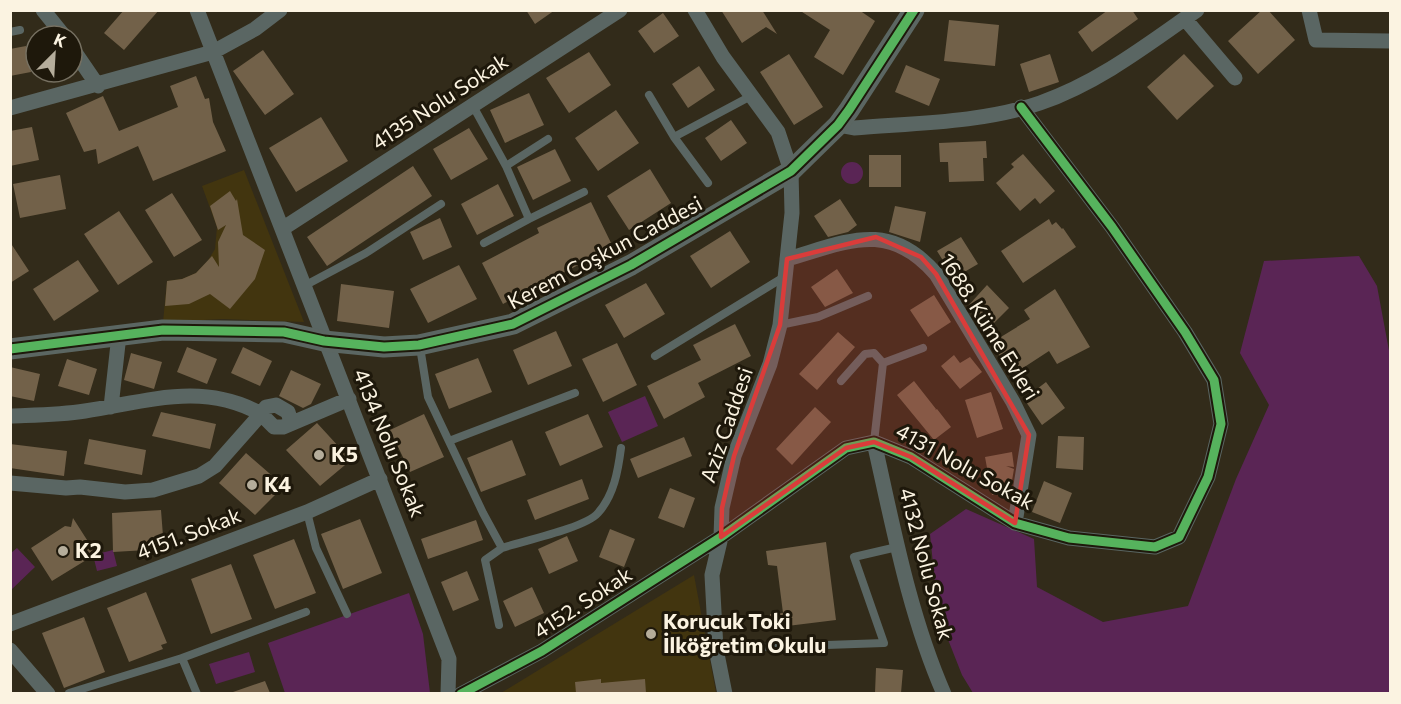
<svg xmlns="http://www.w3.org/2000/svg" width="1401" height="704" viewBox="0 0 1401 704" font-family="Commissioner,sans-serif">
<style>
.built{fill:#42350f}
.green{fill:#5a2555}
.building{fill:#726149}
.lines{fill:none;stroke-linecap:round;stroke-linejoin:round}
.lane{stroke:#5a6663;stroke-width:8}
.street{stroke:#5a6663;stroke-width:15}
.secondary{stroke:#5b6662;stroke-width:21}
.cycleway-casing{stroke:#1e180b;stroke-width:13}
.cycleway{stroke:#56b35d;stroke-width:9}
.marked{fill:#da3c3a;fill-opacity:0.2;stroke:#da3c3a;stroke-width:4.5;stroke-linejoin:round}
.poi-dot{fill:#b5ad9b;stroke:#1e180b;stroke-width:2}
.labels{text-anchor:middle;stroke-width:6;stroke-linejoin:round;paint-order:stroke}
.street-label{font-size:21px;fill:#fbf3e1;stroke:#1e180b}
.poi-label{font-size:21px;font-weight:bold;fill:#fbf3e1;stroke:#1e180b;text-anchor:start}
</style>
<rect width="100%" height="100%" fill="#322b1a"/>
<path class="built" d="M244,170L304,322L223,319L163,322L167,281L182,279L196,273L207,262L215,249L217,227L202,186Z
M694,575L716,693H501Z"/>
<path class="green" d="M841 173a11 11 0 1 1 22 0a11 11 0 1 1-22 0Z
M1359,256L1377,286L1390,356V693H973L962,675L938,614L930,534L966,509L1034,539L1037,587L1103,622L1188,606L1236,479L1269,405L1240,353L1264,261Z
M645,396L658,426L622,442L608,412Z
M17,548L35,567L11,590V553Z
M113,550L117,566L97,571L93,555Z
M409,593L423,634L430,693H285L268,643Z
M249,652L255,672L216,684L209,664Z"/>
<path class="building" d="M124,10H159L124,50L104,33Z
M526,10H555L535,24Z
M721,10H762L777,34L766,27L742,43Z
M799,10H859L875,21L843,75L814,57L830,30Z
M1108,10H1132L1138,19L1092,52L1078,32Z
M1262,10H1268L1295,40L1258,74L1228,41Z
M663,13L679,36L654,53L638,31Z
M949,20L999,25L995,66L944,61Z
M26,46L31,72L10,76V49Z
M263,50L294,94L265,115L233,71Z
M589,52L611,85L569,113L546,78Z
M789,54L823,107L794,125L760,72Z
M1050,54L1059,82L1029,92L1020,64Z
M1184,54L1214,86L1177,120L1147,87Z
M906,65L940,79L929,106L895,92Z
M699,66L715,90L688,108L672,84Z
M196,76L205,99L209,98L213,122L226,151L153,181L138,146L98,164L96,149L84,152L66,113L103,96L119,131L178,107L170,86Z
M529,93L544,125L505,143L490,110Z
M616,110L639,143L598,171L575,138Z
M321,117L348,161L296,192L269,148Z
M731,120L747,143L721,161L705,138Z
M32,127L39,160L10,166V131Z
M469,128L488,159L451,180L433,149Z
M986,141L987,158H983L984,181L949,182L948,162H940L939,143Z
M555,149L571,181L533,200L517,167Z
M1023,154L1055,191L1040,204L1035,198L1020,211L996,183L1014,167L1011,164Z
M869,155H901V187H869Z
M413,166L432,196L327,266L307,237Z
M650,169L671,203L629,230L607,196Z
M60,175L66,209L20,218L13,184Z
M498,184L514,216L477,235L461,204Z
M230,191L236,201L237,199L243,235L265,250L255,279L230,309L210,294L189,304L165,306L167,281L182,279L196,273L212,256L219,267L218,242L226,225L218,230L210,206Z
M172,193L202,240L174,257L145,210Z
M840,199L857,225L848,232L828,237L814,216Z
M591,202L613,247L503,304L482,263L539,233L537,228Z
M895,206L926,212L920,242L889,232Z
M119,211L153,262L118,285L84,234Z
M440,218L452,247L423,260L410,232Z
M1049,219L1052,225L1056,222L1062,229L1063,228L1076,247L1023,283L1001,251Z
M730,231L750,262L711,288L690,256Z
M961,237L978,264L954,278L937,251Z
M10,242L29,271L10,283Z
M78,260L99,291L54,321L33,289Z
M459,265L477,299L428,323L410,289Z
M837,269L853,293L825,307L811,287Z
M646,283L665,314L624,338L605,305Z
M341,284L394,291L389,328L337,321Z
M987,285L1009,308L990,327L968,306Z
M1055,289L1090,347L1057,364L1049,351L1012,375L991,343L1030,319L1024,310Z
M934,295L951,322L928,337L910,310Z
M735,324L751,356L698,383L705,397L664,419L647,386L701,360L693,345Z
M556,331L572,366L528,385L513,350Z
M838,332L855,347L817,390L799,374Z
M617,343L637,385L603,402L582,359Z
M187,347L217,359L207,384L177,372Z
M243,347L272,361L260,386L231,373Z
M131,353L162,362L154,389L124,380Z
M954,355L960,363L970,357L982,372L960,389L941,366Z
M478,358L492,392L449,409L435,374Z
M67,359L97,369L89,395L58,386Z
M10,367L40,374L34,401L10,396Z
M291,370L321,384L311,404L303,408L279,396Z
M914,381L936,409L935,410L937,409L951,427L934,440L897,395Z
M1046,382L1065,408L1042,425L1024,399Z
M991,392L1003,429L977,438L965,400Z
M815,407L831,422L792,465L776,449Z
M161,412L216,424L210,449L152,436Z
M424,414L444,457L410,472L390,430Z
M588,414L603,447L560,466L545,432Z
M317,423L351,460L320,486L286,450Z
M1058,436L1084,437L1083,470L1056,468Z
M684,437L692,456L638,478L630,459Z
M89,439L146,450L142,475L84,464Z
M512,440L526,475L481,492L467,458Z
M10,444L67,451L64,476L10,468Z
M1012,452L1014,467L1006,466L1014,469L1010,492L992,495L985,457Z
M246,453L284,486L255,515L219,483Z
M582,479L589,499L535,520L527,500Z
M1044,481L1072,493L1060,523L1032,512Z
M670,488L695,498L684,528L658,518Z
M161,510L164,549L113,552L112,513Z
M73,518L96,554L52,581L31,548L65,526L71,527Z
M360,519L382,573L343,589L321,534Z
M476,520L483,540L428,559L421,539Z
M610,529L635,539L624,567L599,557Z
M567,536L578,561L549,574L538,549Z
M294,539L316,593L275,609L253,555Z
M826,542L836,620L771,628L770,614L783,613L777,566L768,565L766,551Z
M231,564L252,619L211,634L191,579Z
M467,571L479,600L453,611L441,582Z
M532,587L544,613L515,627L503,601Z
M146,592L167,643L161,645L163,649L129,662L107,608Z
M84,617L105,672L64,688L42,633Z
M876,668L903,670L901,693H875Z
M601,679V683L645,679L646,693H576L575,682Z
M265,681L270,693H233V692Z"/>
<g class="lines">
<path class="lane" d="M10,32L20,30
M649,95L674,137L708,183
M473,106L506,166L529,219L584,192
M674,137L751,96
M506,166L548,139
M484,243L529,219
M304,286L366,253L441,204
M780,325L818,317L868,296
M420,347L428,397L483,513L502,548L485,560L499,625
M655,356L784,277
M841,381L865,354L874,353L883,363
M449,441L575,393
M874,442L883,363L923,348
M307,512L316,548L347,614
M502,548C523,541 585,528 598,513C614,495 618,471 621,448
M716,649L884,643L854,557L897,547
M182,658L197,694
M69,693L182,658L306,612"/>
<path class="street" d="M43,10L64,36
M197,10L449,659L448,694
M695,10L723,57L778,132L791,171L792,213L780,325L770,364L734,456L722,508L721,537L712,575L716,649L725,694
M1309,10L1316,40L1390,41
M1185,19L1235,78
M72,48L98,86
M10,108L213,52L255,29L280,10
M838,125L854,128C915,123 982,123 1040,103C1098,83 1147,45 1197,10
M282,229L620,10
M787,259C847,242 888,219 936,274L1013,402L1029,435L1015,523
M111,407L119,335
M10,416C35,415 60,415 85,411C146,402 202,381 261,414L215,466L199,476L153,490L125,492L80,487L66,488L10,483
M291,422L288,412L276,405L266,407L261,414L274,427H283L349,399
M874,442C893,526 909,614 944,694
M10,624L307,512L380,479
M10,650L48,694
M461,694L542,651L721,537L846,448L874,442L911,457L1015,523L1069,538L1155,547L1179,537L1208,477L1221,424L1214,380L1185,332L1112,227L1021,107"/>
<path class="secondary" d="M10,349L163,330L284,332L324,341L384,347L419,345L513,324L631,265L791,171L838,125L849,110L914,10"/>
<defs>
<path id="cycleway" d="M10,349L163,330L284,332L324,341L384,347L419,345L513,324L631,265L791,171L838,125L849,110L914,10
M461,694L542,651L721,537L846,448L874,442L911,457L1015,523L1069,538L1155,547L1179,537L1208,477L1221,424L1214,380L1185,332L1112,227L1021,107"/>
</defs>
<use href="#cycleway" class="cycleway-casing"/>
<use href="#cycleway" class="cycleway"/>
</g>
<path class="marked" d="M876,237L921,257L936,274L1029,435L1015,523L911,457L874,442L846,448L721,537L722,508L734,456L780,325L787,259Z"/>
<g class="poi-dot">
<circle cx="319" cy="455" r="6"/>
<circle cx="252" cy="485" r="6"/>
<circle cx="63" cy="551" r="6"/>
<circle cx="651" cy="634" r="6"/>
</g>
<g class="labels">
<g class="street-label">
<text transform="translate(440 102) rotate(-33)" y="7">4135 Nolu Sokak</text>
<text transform="translate(605 253) rotate(-28)" y="7">Kerem Coşkun Caddesi</text>
<text transform="translate(989 327) rotate(58)" y="7">1688. Küme Evleri</text>
<text transform="translate(727 425) rotate(-71)" y="7">Aziz Caddesi</text>
<text transform="translate(389 443) rotate(68)" y="7">4134 Nolu Sokak</text>
<text transform="translate(965 467) rotate(29)" y="7">4131 Nolu Sokak</text>
<text transform="translate(189 534) rotate(-21)" y="7">4151. Sokak</text>
<text transform="translate(926 564) rotate(75)" y="7">4132 Nolu Sokak</text>
<text transform="translate(583 603) rotate(-33)" y="7">4152. Sokak</text>
</g>
<g class="poi-label">
<text x="331" y="462">K5</text>
<text x="264" y="492">K4</text>
<text x="75" y="558">K2</text>
<text x="663" y="629">Korucuk Toki<tspan x="663" dy="24">İlköğretim Okulu</tspan></text>
</g>
</g>
<rect width="1401" height="704" fill="none" stroke="#fbf3e1" stroke-width="24"/>
<g transform="translate(54 54) rotate(24)"><circle r="28" fill="#1e180b" stroke="#767061" stroke-width="1.5"/>
<path d="M0-4.5L10 22L0 15L-10 22Z" fill="#b5ad9b"/>
<text y="-9" font-size="16" font-weight="bold" text-anchor="middle" fill="#fbf3e1">K</text>
</g>
</svg>
